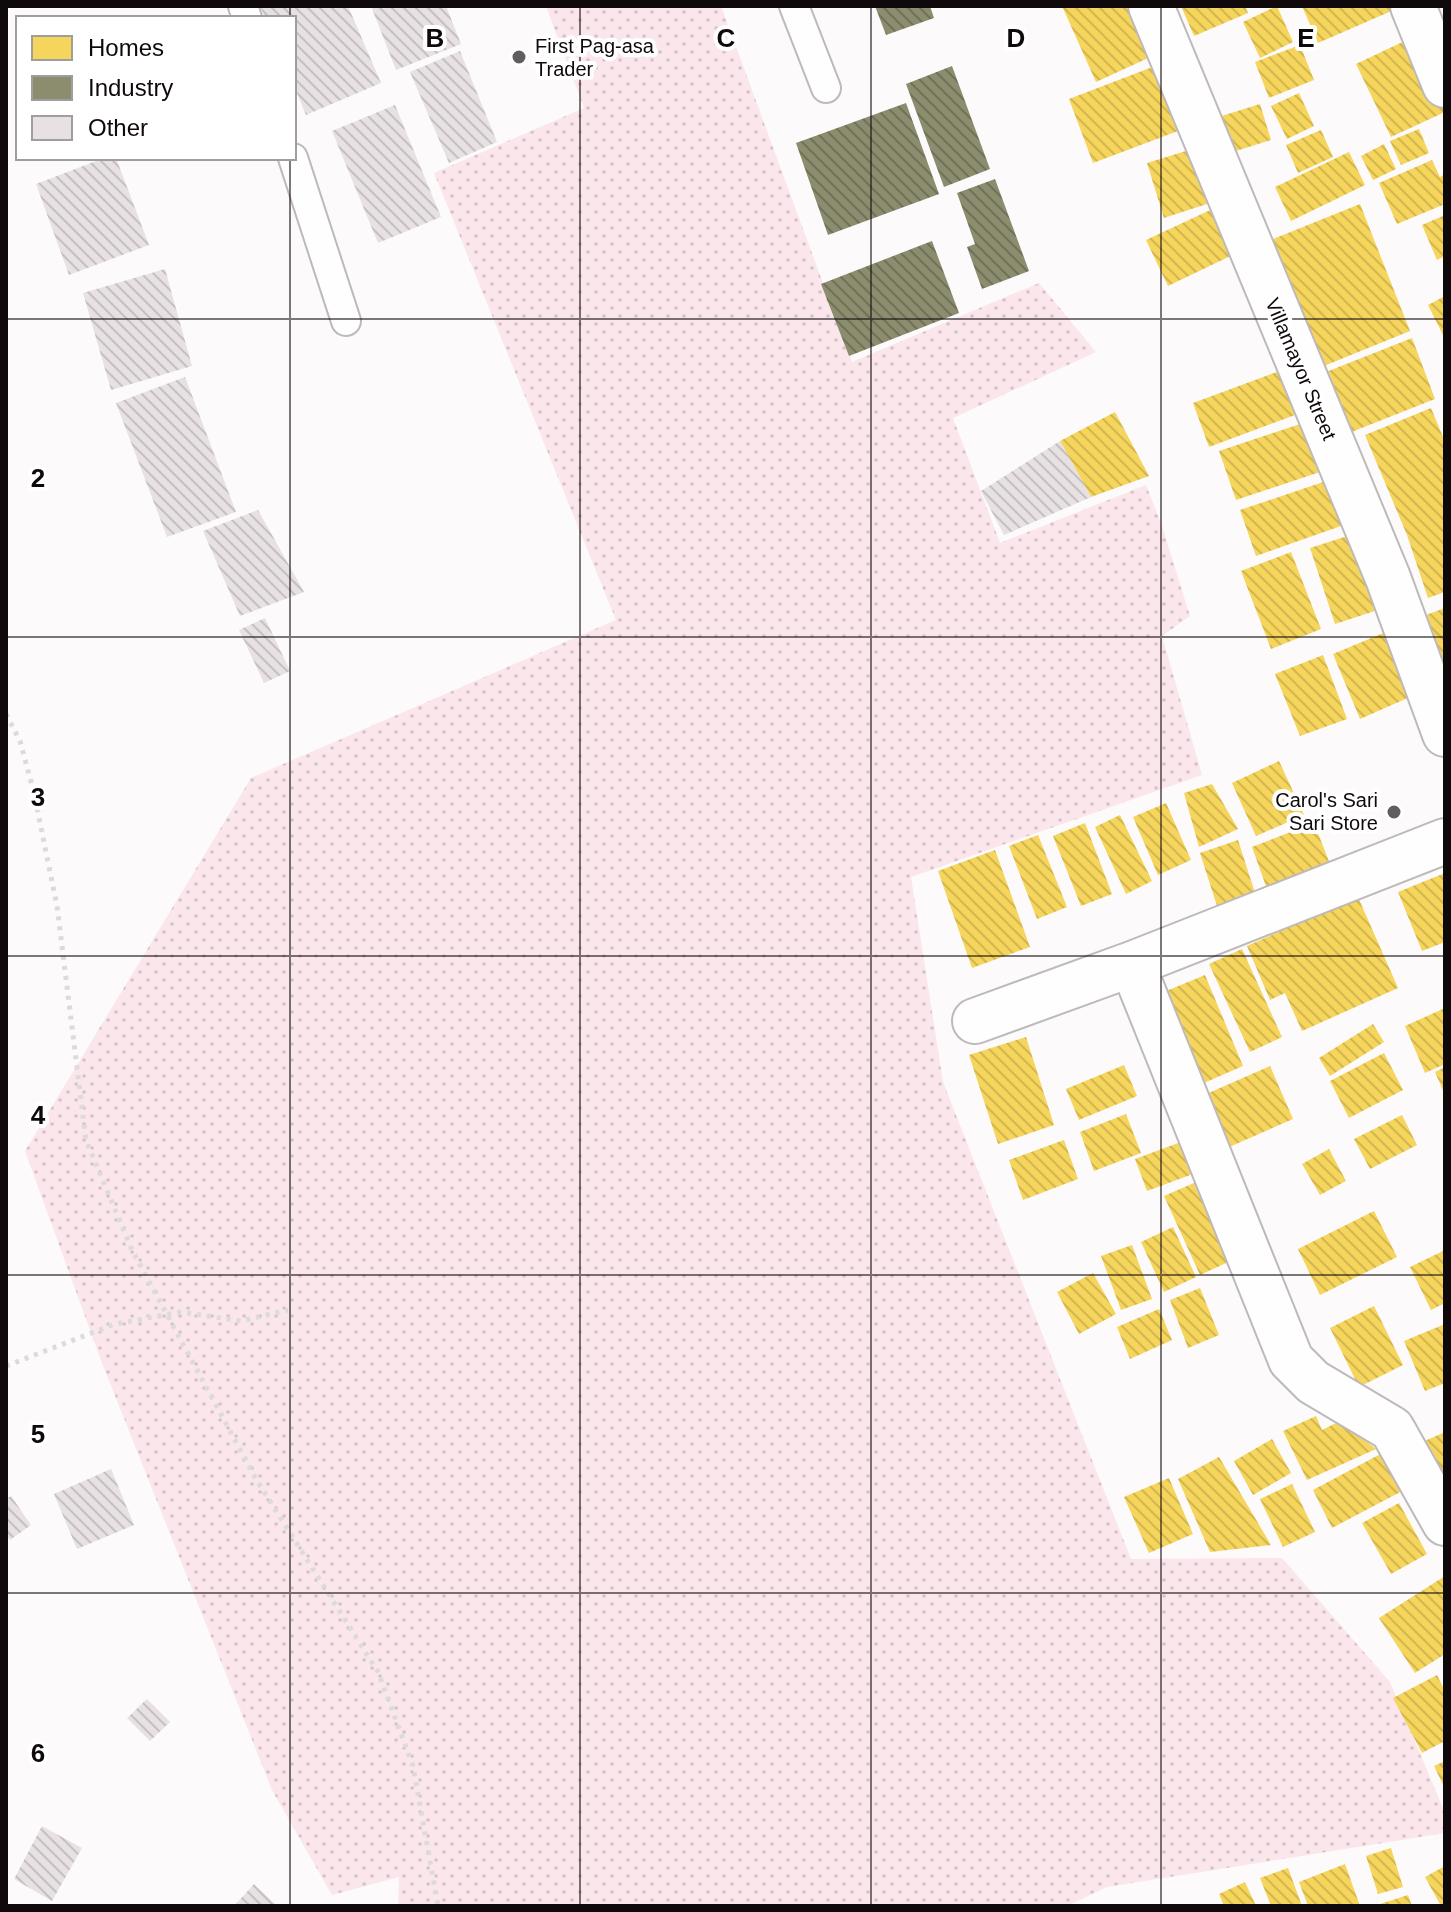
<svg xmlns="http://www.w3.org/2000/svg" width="1451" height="1912" viewBox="0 0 1451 1912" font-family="Arial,sans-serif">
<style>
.grass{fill:url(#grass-dots)}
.homes{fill:url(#homes-back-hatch)}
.industry{fill:url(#industry-back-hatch)}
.building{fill:url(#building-back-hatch)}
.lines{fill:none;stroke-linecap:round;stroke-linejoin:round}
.service-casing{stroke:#beb9bb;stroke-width:32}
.minor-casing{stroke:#beb9bb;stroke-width:48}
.path{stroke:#dcdbdc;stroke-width:5;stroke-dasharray:4 6;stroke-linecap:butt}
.service{stroke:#fffefe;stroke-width:28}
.minor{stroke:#fffefe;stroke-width:44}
.grid{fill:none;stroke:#10090b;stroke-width:2;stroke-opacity:0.55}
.poi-dot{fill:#635d5f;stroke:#fff;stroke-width:3}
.labels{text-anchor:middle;stroke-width:8;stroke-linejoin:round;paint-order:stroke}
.poi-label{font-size:20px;fill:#10090b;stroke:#fff;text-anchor:start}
.street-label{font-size:20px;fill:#10090b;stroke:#fff}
.grid-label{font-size:26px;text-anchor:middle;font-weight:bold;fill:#10090b;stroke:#fff;stroke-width:8;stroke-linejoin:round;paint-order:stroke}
</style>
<defs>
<pattern id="grass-dots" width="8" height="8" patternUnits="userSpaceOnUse" patternTransform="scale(2)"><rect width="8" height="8" fill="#fbe6ec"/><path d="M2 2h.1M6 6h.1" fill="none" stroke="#d6c4c9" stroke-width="1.8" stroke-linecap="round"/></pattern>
<pattern id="homes-back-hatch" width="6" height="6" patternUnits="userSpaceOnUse" patternTransform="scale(2)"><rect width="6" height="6" fill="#f6d55c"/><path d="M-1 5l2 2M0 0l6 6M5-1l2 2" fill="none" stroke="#d2b64f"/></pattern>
<pattern id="industry-back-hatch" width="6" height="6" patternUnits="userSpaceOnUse" patternTransform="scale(2)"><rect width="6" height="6" fill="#8c8c6e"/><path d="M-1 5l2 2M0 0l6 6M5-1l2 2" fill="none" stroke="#717159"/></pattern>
<pattern id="building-back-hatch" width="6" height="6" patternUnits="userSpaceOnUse" patternTransform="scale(2)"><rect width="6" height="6" fill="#e7e1e3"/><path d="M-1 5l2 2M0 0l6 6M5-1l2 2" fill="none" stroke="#c5c0c1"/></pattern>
</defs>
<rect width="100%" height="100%" fill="#fcfafb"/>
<path class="grass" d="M546,6H721L852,362L1039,283L1096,352L953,418L1000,543L1146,485L1161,523L1190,616L1162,636L1202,775L911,877L943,1082L1131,1559L1282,1558L1390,1682L1445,1813V1833L1107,1887L1067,1906H398L399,1877L332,1895L272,1790L102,1363L25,1151L251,778L616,620L434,173L584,108Z"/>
<path class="homes" d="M1062,6H1135L1157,54L1096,82Z
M1181,6H1245L1248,13L1194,36Z
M1277,6L1293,42L1260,58L1243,22Z
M1302,6H1403L1318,43Z
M1413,37L1445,104V112L1391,137L1356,64Z
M1300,45L1314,80L1269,98L1255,62Z
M1155,66L1178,131L1093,163L1069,99Z
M1299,93L1314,126L1287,139L1271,106Z
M1260,104L1271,140L1223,155L1212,119Z
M1419,129L1429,153L1401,165L1390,141Z
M1321,130L1333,157L1298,173L1286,145Z
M1384,144L1396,169L1373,180L1361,156Z
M1202,146L1219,200L1164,218L1147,163Z
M1349,152L1365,185L1291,221L1275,187Z
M1432,160L1440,177L1445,174V204L1397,224L1379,183Z
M1360,204L1410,331L1319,368L1268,241Z
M1221,205L1243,250L1168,286L1146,240Z
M1445,215V256L1437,260L1422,225Z
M1445,296V339L1428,305Z
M1412,338L1435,399L1349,433L1326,372Z
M1290,367L1306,411L1209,447L1193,403Z
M1431,408L1445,442V592L1428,598L1407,535L1365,435Z
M1115,412L1149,476L1091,497L1060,441Z
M1309,421L1326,470L1236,500L1219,451Z
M1326,481L1341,526L1256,556L1240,510Z
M1360,532L1384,608L1335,624L1310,548Z
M1291,552L1321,629L1271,649L1241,571Z
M1445,608V704L1415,619Z
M1393,629L1419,693L1360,719L1333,654Z
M1323,655L1347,719L1300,736L1275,674Z
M1279,761L1304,815L1256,836L1232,783Z
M1212,784L1238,829L1199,847L1184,793Z
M1166,803L1191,860L1158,875L1133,817Z
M1120,815L1152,881L1126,894L1095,827Z
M1085,823L1112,894L1081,906L1053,836Z
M1314,823L1330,864L1267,889L1252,847Z
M1038,835L1067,907L1037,919L1009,846Z
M1238,840L1256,896L1218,909L1200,853Z
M995,850L1030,947L972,968L938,871Z
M1445,873V942L1422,951L1398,892Z
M1358,897L1398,988L1302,1031L1285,993L1270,1000L1247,946Z
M1242,949L1282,1037L1250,1052L1209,964Z
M1205,975L1243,1066L1197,1086L1159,994Z
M1445,1008V1064L1425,1073L1405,1026Z
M1373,1024L1384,1042L1330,1076L1319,1058Z
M1026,1037L1054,1125L998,1144L969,1055Z
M1384,1053L1403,1090L1349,1118L1330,1081Z
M1124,1065L1137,1096L1079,1120L1066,1089Z
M1270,1066L1293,1119L1218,1152L1195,1099Z
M1445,1067V1095L1435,1072Z
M1126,1114L1141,1153L1094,1171L1080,1132Z
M1402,1115L1417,1145L1370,1169L1354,1139Z
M1189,1139L1201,1171L1147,1191L1135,1159Z
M1064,1140L1078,1179L1023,1200L1009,1160Z
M1329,1149L1346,1181L1320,1195L1302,1164Z
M1203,1179L1237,1258L1200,1275L1164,1196Z
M1374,1211L1397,1257L1320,1295L1298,1249Z
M1173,1227L1196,1277L1164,1292L1141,1242Z
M1132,1245L1152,1299L1121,1310L1101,1256Z
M1445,1250V1303L1431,1310L1410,1267Z
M1093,1273L1116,1314L1079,1334L1057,1292Z
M1200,1288L1219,1335L1188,1348L1170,1300Z
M1374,1306L1403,1365L1359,1387L1330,1328Z
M1159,1309L1172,1340L1130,1359L1117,1327Z
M1445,1324V1383L1425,1391L1404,1341Z
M1316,1416L1322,1430L1340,1421L1376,1449L1307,1480L1283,1431Z
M1445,1432V1490L1420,1443Z
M1272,1439L1291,1473L1253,1495L1234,1461Z
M1386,1451L1406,1489L1332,1528L1313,1490Z
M1219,1457L1271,1545L1210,1552L1178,1479Z
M1169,1478L1193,1534L1149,1553L1124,1497Z
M1292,1484L1315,1532L1283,1547L1260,1499Z
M1399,1503L1427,1554L1391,1574L1362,1523Z
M1445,1576V1654L1415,1673L1379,1618Z
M1437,1675L1445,1691V1741L1422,1753L1393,1698Z
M1445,1761V1789L1434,1766Z
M1391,1848L1403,1887L1378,1894L1366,1856Z
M1345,1864L1360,1906H1308L1299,1882Z
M1445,1866V1906H1441L1425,1877Z
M1288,1868L1302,1906H1271L1260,1878Z
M1245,1882L1256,1906H1224L1219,1894Z
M1408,1895L1412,1906H1377V1905Z"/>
<path class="industry" d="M875,6H930L934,18L886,35Z
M952,66L990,169L944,187L906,84Z
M906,103L939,194L828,235L796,143Z
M995,179L1029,271L982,289L967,247L975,244L957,193Z
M932,241L959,313L849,356L821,284Z"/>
<path class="building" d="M260,6H348L381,83L306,115L294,86V18H265Z
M371,6H446L461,44L396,70Z
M460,51L497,142L449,163L410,72Z
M395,105L441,217L378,243L332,131Z
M104,158H116L149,245L69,275L36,184Z
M165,269L192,366L111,390L83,293Z
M185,377L236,512L167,537L116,403Z
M1060,441L1091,497L1004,535L981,491Z
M258,510L304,592L240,616L203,531Z
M265,618L290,671L264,683L239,630Z
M111,1469L134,1525L77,1549L54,1494Z
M11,1496L31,1525L10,1540L6,1534V1499Z
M147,1699L170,1722L150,1741L127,1718Z
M42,1826L82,1848L52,1901L14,1879Z
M254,1884L277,1906H234Z"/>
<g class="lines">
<defs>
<path id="service" d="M243,6L247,18
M794,6L826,88
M293,158L346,321"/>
<path id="minor" d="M1151,6L1388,578L1445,734
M1413,6L1445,85
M1132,964L1291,1360L1313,1382L1392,1429L1445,1523
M975,1021L1132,964L1445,841"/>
</defs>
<use href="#service" class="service-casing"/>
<use href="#minor" class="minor-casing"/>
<path class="path" d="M6,714L20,741L34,793L57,906L86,1140L132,1250L256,1479L378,1672L413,1766L438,1906
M6,1366L115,1324L181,1312L241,1321L288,1310"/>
<use href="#service" class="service"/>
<use href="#minor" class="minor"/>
</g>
<path class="grid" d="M290,6V18M580,6V1906M871,6V1906M1161,6V1906M290,158V1906M6,319H1445M6,637H1445M6,956H1445M6,1275H1445M6,1593H1445"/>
<g class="poi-dot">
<circle cx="519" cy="57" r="8"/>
<circle cx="1394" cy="812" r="8"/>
</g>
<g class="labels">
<g class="poi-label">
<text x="535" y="53">First Pag-asa<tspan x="535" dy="23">Trader</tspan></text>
<text x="1378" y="807" text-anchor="end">Carol's Sari<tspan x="1378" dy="23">Sari Store</tspan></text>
</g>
<g class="street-label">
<text transform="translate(1301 369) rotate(67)" y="7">Villamayor Street</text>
</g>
</g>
<g class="grid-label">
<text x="435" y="47">B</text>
<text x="726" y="47">C</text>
<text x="1016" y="47">D</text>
<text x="1306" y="47">E</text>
<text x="38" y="487">2</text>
<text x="38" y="806">3</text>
<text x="38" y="1124">4</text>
<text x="38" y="1443">5</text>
<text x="38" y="1762">6</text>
</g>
<rect width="1451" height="1912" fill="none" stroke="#10090b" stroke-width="16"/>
<rect x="16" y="16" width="280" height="144" fill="#ffffff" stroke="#9f9d9d" stroke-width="2"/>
<rect x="32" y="36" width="40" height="24" fill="#f6d55c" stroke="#9f9d9d" stroke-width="2"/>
<text x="88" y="56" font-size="24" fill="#10090b">Homes</text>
<rect x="32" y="76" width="40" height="24" fill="#8c8c6e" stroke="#9f9d9d" stroke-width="2"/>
<text x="88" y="96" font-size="24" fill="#10090b">Industry</text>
<rect x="32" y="116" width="40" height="24" fill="#e7e1e3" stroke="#9f9d9d" stroke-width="2"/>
<text x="88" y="136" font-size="24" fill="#10090b">Other</text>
</svg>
